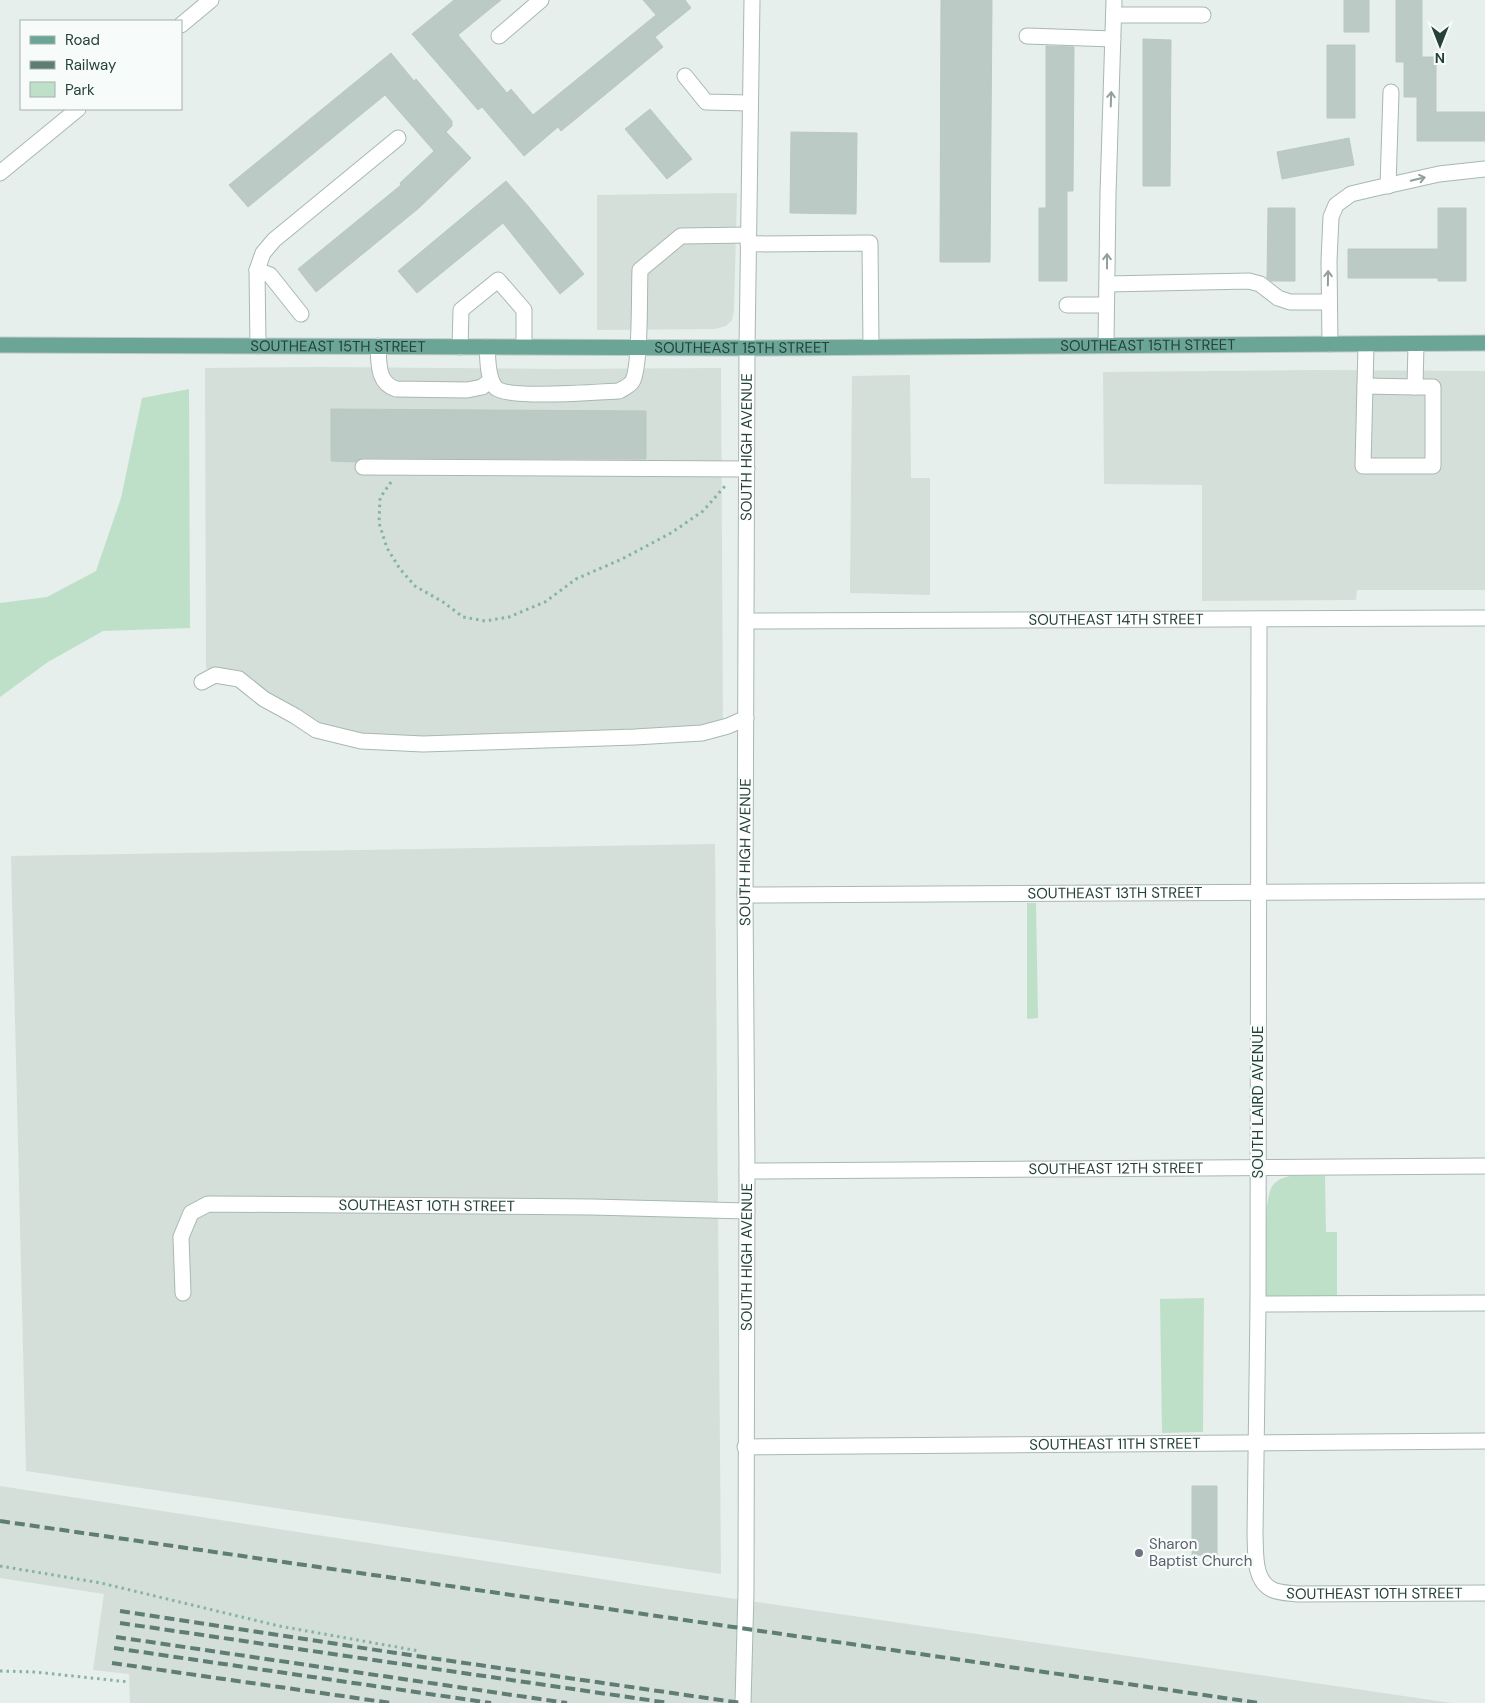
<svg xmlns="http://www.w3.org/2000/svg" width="1485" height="1703" viewBox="0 0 1485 1703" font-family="'DM Sans',sans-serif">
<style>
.built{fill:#d4dfda}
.green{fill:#bfe0c8}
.building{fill:#bbcac4;stroke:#b8c9c2}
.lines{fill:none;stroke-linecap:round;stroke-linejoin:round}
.minor-casing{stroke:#a8b8b2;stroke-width:17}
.major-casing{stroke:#c2cac8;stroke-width:17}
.path{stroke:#86b3a5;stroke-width:3;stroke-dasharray:2.5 4;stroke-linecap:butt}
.minor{stroke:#fff;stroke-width:15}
.major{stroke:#6aa596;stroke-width:15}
.rail{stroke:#5f7d75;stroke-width:4;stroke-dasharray:10 5;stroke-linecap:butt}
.oneway{stroke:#92a09c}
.worship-dot{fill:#6b7280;stroke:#f7fbf9;stroke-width:2}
.labels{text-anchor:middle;stroke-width:4.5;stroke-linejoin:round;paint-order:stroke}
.street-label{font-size:15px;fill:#24423a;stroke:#f7fbf9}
.worship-label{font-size:15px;fill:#5b616d;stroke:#f7fbf9;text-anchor:start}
</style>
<rect width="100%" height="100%" fill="#e6efeb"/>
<path class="built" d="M737,193L734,310L732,320L726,326L715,329L597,330V195Z
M322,367L557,369L721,368L723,730L334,740L206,668L205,368Z
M1316,370L1485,371V590H1357L1356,600L1202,601V485L1104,484L1103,372Z
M910,375L911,478H930V595L850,593L852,376Z
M715,844L721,1574L26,1471L11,856Z
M0,1486L660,1588L1452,1703H130L129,1674L93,1670L104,1594L0,1578Z"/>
<path class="green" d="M189,389L190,628L103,631L48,662L0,697V603L47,597L96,571L121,498L142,398Z
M1027,903H1036L1038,1018L1027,1019Z
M1290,1176H1325L1326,1232H1337V1298L1265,1299C1265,1278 1262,1198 1273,1185C1277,1180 1284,1177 1290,1176Z
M1204,1298L1203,1432L1162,1433L1160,1299Z"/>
<path class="building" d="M454,0H501L458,35L507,93L511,89L533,115L656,15L643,0H685L691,8L655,37L663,47L561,131L558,127L524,156L482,107L478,110L412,34Z
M941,0H992L990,262H940Z
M1344,0H1369V32H1344Z
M1396,0H1422V57H1436V112H1485V141H1417V97H1404V62H1396Z
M1143,39L1171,40L1170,186H1143Z
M1327,45H1355V118H1327Z
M1046,46L1074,47L1073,191H1067V281H1039V208H1046Z
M391,53L414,81L416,79L452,121V126L446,132L471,158L419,208L316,292L298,269L401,185L400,183L434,151L385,95L248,207L229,185Z
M650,109L692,159L667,179L625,129Z
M791,132L857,133L856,214L790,213Z
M1349,138L1354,165L1282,179L1277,152Z
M506,181L528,206L584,274L560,294L503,223L417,293L398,271Z
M1268,208H1295V281H1271L1267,278Z
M1438,208H1466V281H1438V278H1348V249H1438Z
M331,409L646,411V459L363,458L356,462L331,461Z
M1192,1486H1217V1555H1192Z"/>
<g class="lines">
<defs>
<g id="minor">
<path d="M1114,15H1203"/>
<path d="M181,25L211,0"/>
<path d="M499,36L541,0"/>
<path d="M1027,36L1113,39"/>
<path d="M685,76L706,102L750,103"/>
<path d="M0,173L78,109"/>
<path d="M1388,186L1391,92"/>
<path d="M748,244L870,243L871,347"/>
<path d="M257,270L270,275L301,314"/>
<path d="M1107,284L1249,281L1260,284L1278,298L1290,302H1328"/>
<path d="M1067,305H1106"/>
<path d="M1330,344L1329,261L1331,217L1336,205L1351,194L1372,189L1439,174L1485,169"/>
<path d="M1106,345L1108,194L1114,0"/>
<path d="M1366,345L1363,466H1433V387H1415L1416,344"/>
<path d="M258,346L257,270L263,253L274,240L398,138"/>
<path d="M378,346C379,363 377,383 396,389L467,390L482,387L491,380"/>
<path d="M460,347L461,310L498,280L524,310V347"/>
<path d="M487,347C488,358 487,379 496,388C508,399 599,392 619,391C624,388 629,386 632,382C641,369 639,290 640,270L681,236L748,235"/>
<path d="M1365,386L1415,387"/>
<path d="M363,467L747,469"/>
<path id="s1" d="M1259,619L1258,1304L1255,1535C1256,1553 1253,1581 1273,1590C1280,1593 1289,1593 1297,1594L1485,1593"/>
<path id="s2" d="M747,621L1485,618"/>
<path d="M202,682L215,675L239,679L264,699L295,716L316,730L361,741L423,744L635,737L702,733L728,726L746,718"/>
<path id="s3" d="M745,895L1485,891"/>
<path id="s4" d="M747,1171L1485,1166"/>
<path id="s5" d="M183,1293L181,1237L191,1213L208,1204L592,1207L747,1211"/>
<path d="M1258,1304L1485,1303"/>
<path id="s6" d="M745,1447L1485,1441"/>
<path id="s7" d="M743,1703L746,1592L747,1171L745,895L747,348L752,0"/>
</g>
<g id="major">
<path id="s8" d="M0,345L747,348L1485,343"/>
</g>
</defs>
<use href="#minor" class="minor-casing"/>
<use href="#major" class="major-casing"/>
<path class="path" d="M391,482L380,498L379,523L387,548L400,569L415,586L443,602L463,617L485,621L509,617L545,602L576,579L622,559L671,533L703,511L726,485
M0,1566L101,1583L279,1626L419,1651
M0,1671L35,1672L129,1682"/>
<use href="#minor" class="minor"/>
<use href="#major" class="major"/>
<path class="rail" d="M0,1521L1259,1703
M120,1611L396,1653L741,1703
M120,1623L669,1703
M116,1637L567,1703
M114,1648L491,1703
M112,1663L391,1703"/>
</g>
<defs><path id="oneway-shaft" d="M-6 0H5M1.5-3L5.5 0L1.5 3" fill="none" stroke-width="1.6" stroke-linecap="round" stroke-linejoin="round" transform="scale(1.25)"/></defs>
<g class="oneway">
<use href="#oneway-shaft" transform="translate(1111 99) rotate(-88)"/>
<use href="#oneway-shaft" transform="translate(1418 179) rotate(-13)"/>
<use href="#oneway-shaft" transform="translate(1107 261) rotate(-90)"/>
<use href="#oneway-shaft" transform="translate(1328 278) rotate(-89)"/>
</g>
<circle class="worship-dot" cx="1139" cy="1553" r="5"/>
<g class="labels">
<g class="street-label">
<text dy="5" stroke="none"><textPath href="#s8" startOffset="1148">SOUTHEAST 15TH STREET</textPath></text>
<text dy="5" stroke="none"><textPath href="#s8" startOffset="338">SOUTHEAST 15TH STREET</textPath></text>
<text dy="5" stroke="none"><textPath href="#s8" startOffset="742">SOUTHEAST 15TH STREET</textPath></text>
<text dy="5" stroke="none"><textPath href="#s7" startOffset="1256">SOUTH HIGH AVENUE</textPath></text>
<text dy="5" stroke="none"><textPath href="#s2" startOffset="369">SOUTHEAST 14TH STREET</textPath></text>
<text dy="5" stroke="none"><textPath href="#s7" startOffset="851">SOUTH HIGH AVENUE</textPath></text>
<text dy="5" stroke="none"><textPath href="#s3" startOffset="370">SOUTHEAST 13TH STREET</textPath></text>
<text transform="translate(1258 1102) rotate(-90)" y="5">SOUTH LAIRD AVENUE</text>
<text dy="5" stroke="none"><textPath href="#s4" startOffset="369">SOUTHEAST 12TH STREET</textPath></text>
<text dy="5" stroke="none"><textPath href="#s5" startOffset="320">SOUTHEAST 10TH STREET</textPath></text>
<text dy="5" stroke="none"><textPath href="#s7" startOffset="446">SOUTH HIGH AVENUE</textPath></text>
<text dy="5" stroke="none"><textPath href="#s6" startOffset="370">SOUTHEAST 11TH STREET</textPath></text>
<text dy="5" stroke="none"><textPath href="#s1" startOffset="1079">SOUTHEAST 10TH STREET</textPath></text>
</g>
<g class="worship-label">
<text x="1149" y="1549">Sharon<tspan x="1149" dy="17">Baptist Church</tspan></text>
</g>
</g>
<rect x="20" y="20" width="162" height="90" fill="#f7fbf9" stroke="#a3b1ad"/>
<rect x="30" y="36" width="25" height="8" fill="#6aa596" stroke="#a3b1ad"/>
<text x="65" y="45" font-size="15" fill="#24423a">Road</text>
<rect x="30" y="61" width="25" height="8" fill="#5f7d75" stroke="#a3b1ad"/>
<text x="65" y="70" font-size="15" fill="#24423a">Railway</text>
<rect x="30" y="82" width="25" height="15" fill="#bfe0c8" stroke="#a3b1ad"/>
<text x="65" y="95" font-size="15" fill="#24423a">Park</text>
<g transform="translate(1440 45) rotate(180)" stroke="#f7fbf9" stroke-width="4" paint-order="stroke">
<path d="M0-4L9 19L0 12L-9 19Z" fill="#24423a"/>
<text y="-8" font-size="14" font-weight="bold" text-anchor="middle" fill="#24423a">N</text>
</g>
</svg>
